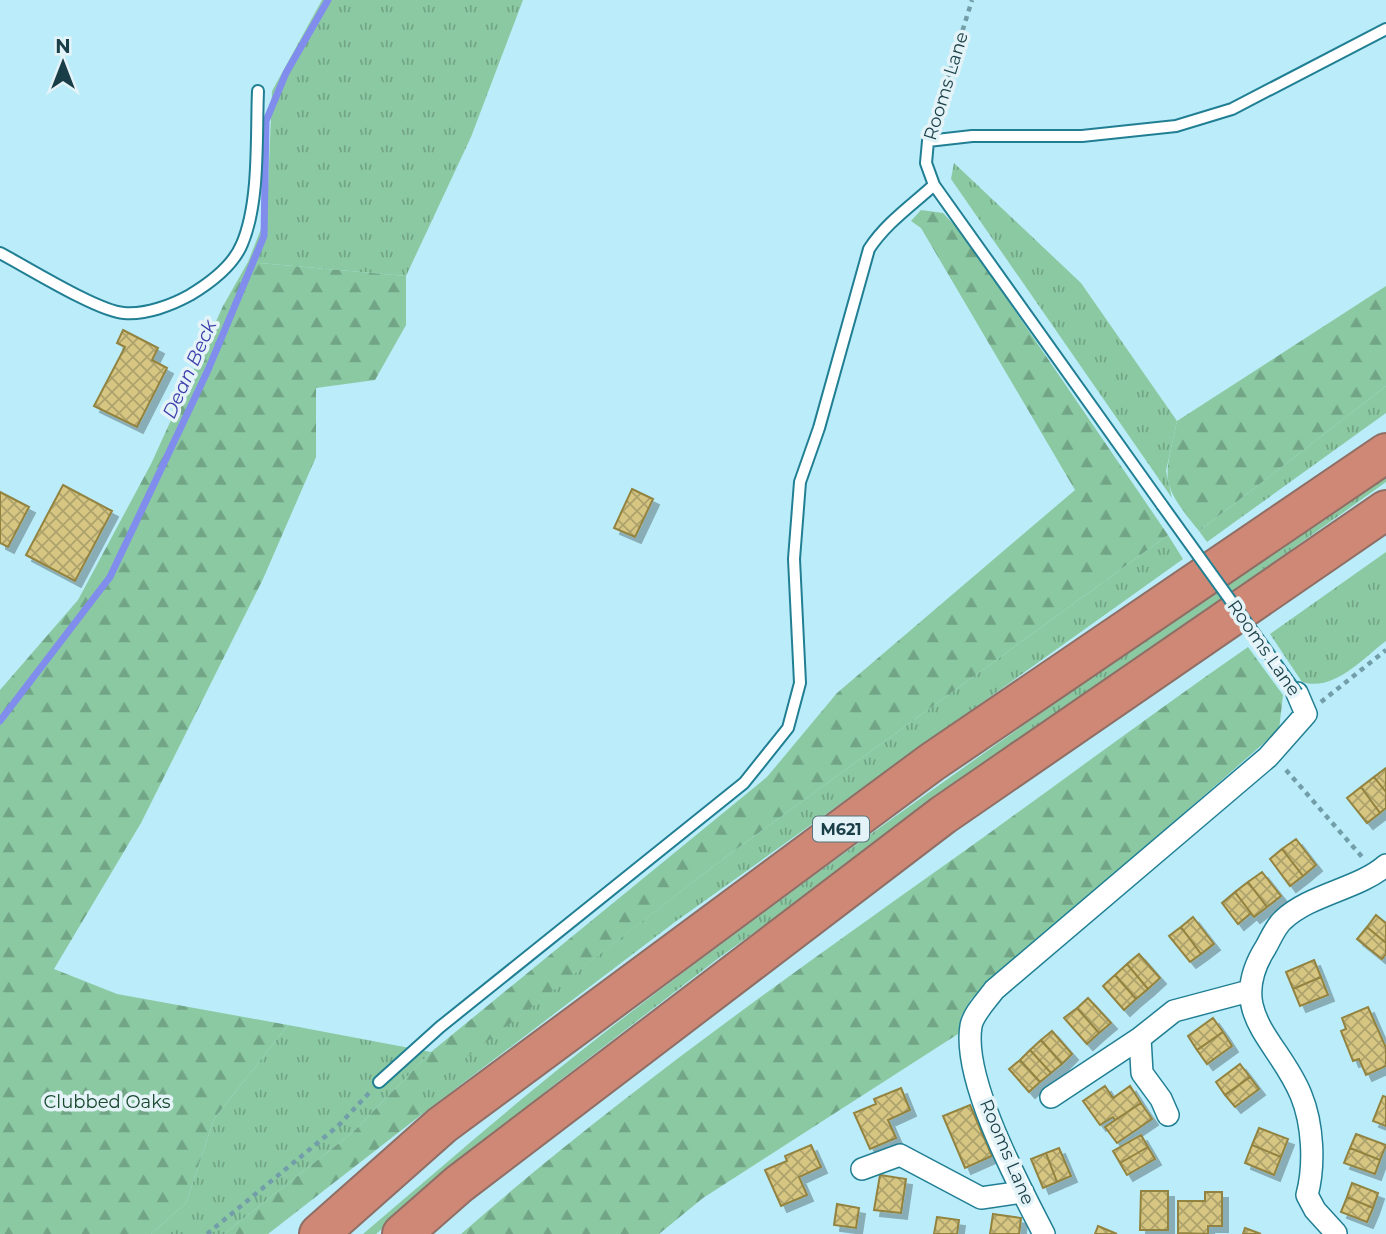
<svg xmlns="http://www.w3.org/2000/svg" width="1386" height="1234" viewBox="0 0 1386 1234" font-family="Montserrat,sans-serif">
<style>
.grass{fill:url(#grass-tufts)}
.forest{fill:url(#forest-firs)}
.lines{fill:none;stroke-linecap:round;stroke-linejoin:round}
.stream{stroke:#808dec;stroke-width:7}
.building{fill:url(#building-cross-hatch);stroke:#938340;stroke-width:2;filter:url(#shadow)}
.service-casing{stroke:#217f94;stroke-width:14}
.minor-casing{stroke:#217f94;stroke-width:24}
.motorway-casing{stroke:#8f6e65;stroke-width:42}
.path{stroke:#729ea9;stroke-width:4.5;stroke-dasharray:5 5;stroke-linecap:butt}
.service{stroke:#fff;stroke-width:10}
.minor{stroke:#fff;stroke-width:21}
.motorway{stroke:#ce8875;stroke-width:38}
.service-bridge-casing{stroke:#217f94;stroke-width:14;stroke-linecap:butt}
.service-bridge{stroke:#fff;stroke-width:10}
.labels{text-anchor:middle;stroke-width:7;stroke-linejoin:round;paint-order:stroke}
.shield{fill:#e3f3f7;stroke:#56747c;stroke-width:2}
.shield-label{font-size:16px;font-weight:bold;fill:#193e47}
.street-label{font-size:18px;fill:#193e47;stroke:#e3f3f7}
.park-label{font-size:18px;fill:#19482e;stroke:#e3f3f7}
.water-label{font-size:19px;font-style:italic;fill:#3d3eac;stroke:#e3f3f7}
</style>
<defs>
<pattern id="grass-tufts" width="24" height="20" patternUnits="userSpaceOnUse" patternTransform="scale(1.75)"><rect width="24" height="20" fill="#8bc9a2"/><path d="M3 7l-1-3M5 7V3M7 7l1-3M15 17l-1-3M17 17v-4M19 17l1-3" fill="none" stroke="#71a586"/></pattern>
<pattern id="forest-firs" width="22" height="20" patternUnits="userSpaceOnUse" patternTransform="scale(1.75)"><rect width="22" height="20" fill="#8bc9a2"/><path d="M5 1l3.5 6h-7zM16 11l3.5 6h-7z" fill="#71a586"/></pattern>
<pattern id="building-cross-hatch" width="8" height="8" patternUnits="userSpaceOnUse" patternTransform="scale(1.75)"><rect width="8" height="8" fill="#d6c682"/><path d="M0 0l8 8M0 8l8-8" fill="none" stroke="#ada26c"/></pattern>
<filter id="shadow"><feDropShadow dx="6" dy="6" stdDeviation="0" flood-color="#0004"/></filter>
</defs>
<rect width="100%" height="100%" fill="#bbecf9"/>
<path class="grass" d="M322,0H523L471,137L406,276L248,262L267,214L272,91Z
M954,163L1081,283L1177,421L1166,471L1172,498L951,179Z
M1386,386V413L1207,542L1199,531Z
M1386,470V482L720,957L550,1088L376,1234H363C444,1165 525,1094 609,1029C862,834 1126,654 1386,470Z
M1168,535L1183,559L675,922L421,1115L416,1096L720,861Z
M1386,552V641C1362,659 1334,692 1302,682L1270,634Z
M288,1025L431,1052L353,1132L224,1234H151L186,1203L214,1119Z"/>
<path class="forest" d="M921,210L943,213L962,233L1168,535L720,861L417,1096L421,1115L268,1234H224L353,1132L431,1052L767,777L837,693L1075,490L921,228L911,221Z
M248,262L406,276V325L375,380L316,388V457L263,579L141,823L54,969L117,994L288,1025L214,1119L186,1203L151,1234H0V690L78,600L151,464L223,306Z
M1386,286V386L1199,531C1159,482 1164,481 1177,421Z
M1248,647L1283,695L1279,730L971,999L961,1017L958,1034L703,1198L659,1234H461C617,1097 787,977 956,857C1054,787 1150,715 1248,647Z"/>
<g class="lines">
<path class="stream" d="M0,721L110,577L208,370L264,236L266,121L286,73L328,0"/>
</g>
<path class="building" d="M123,330L158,348L152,360L167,368L137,427L94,406L125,347L117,343Z
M63,485L112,511L75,581L26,555Z
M632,489L653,499L635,537L614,528Z
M0,492L29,507L8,547L0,543Z
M1386,768V792L1374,777Z
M1374,777L1386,792V808L1380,813L1361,787Z
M1361,787L1380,813L1367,823L1347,798Z
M1296,839L1316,865L1303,876L1282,849Z
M1282,849L1303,876L1290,886L1270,859Z
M1262,872L1281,896L1267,907L1248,882Z
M1248,882L1267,907L1254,917L1235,892Z
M1235,892L1251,913L1238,924L1222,903Z
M1376,915L1386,923V943L1367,927Z
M1193,917L1214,944L1201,954L1181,927Z
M1181,927L1201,954L1190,962L1169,936Z
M1367,927L1386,943V954L1382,959L1357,939Z
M1139,954L1160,978L1148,989L1127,964Z
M1314,960L1321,977L1293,989L1286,972Z
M1127,964L1148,989L1136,999L1115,975Z
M1115,975L1136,999L1124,1010L1103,986Z
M1321,977L1328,995L1300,1006L1293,989Z
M1088,998L1111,1023L1099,1033L1077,1008Z
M1368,1007L1386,1048V1066L1366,1075L1359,1059L1353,1061L1341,1031L1346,1029L1342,1018Z
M1077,1008L1099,1033L1087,1044L1064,1018Z
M1213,1018L1223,1032L1197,1050L1188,1036Z
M1052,1031L1072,1054L1062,1064L1041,1040Z
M1223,1032L1232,1046L1207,1064L1197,1050Z
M1041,1040L1062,1064L1051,1073L1030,1050Z
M1030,1050L1051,1073L1040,1082L1020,1060Z
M1020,1060L1040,1082L1029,1092L1009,1069Z
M1240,1064L1250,1077L1225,1095L1216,1082Z
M1250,1077L1259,1089L1235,1107L1225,1095Z
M1105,1086L1113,1098L1130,1086L1141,1103L1115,1120L1113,1117L1100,1125L1083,1101Z
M901,1088L910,1110L888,1120L896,1138L870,1149L854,1113L876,1104L874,1099Z
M1383,1096L1386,1097V1126L1373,1121Z
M1141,1103L1152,1119L1117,1143L1105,1127Z
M970,1105L992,1156L965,1168L943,1116Z
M1259,1128L1288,1139L1281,1157L1252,1145Z
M1356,1134L1386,1145L1380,1160L1350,1148Z
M1141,1135L1148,1147L1120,1163L1113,1151Z
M811,1145L821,1167L799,1177L807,1195L781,1206L765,1170L787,1161L785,1156Z
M1252,1145L1281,1157L1274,1175L1245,1163Z
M1148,1147L1155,1159L1127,1175L1120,1163Z
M1059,1148L1071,1176L1057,1182L1046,1153Z
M1350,1148L1380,1160L1375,1174L1344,1163Z
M1046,1153L1057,1182L1043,1188L1031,1159Z
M880,1175L906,1179L901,1213L874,1210Z
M1352,1183L1378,1193L1373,1208L1347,1197Z
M1141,1191H1168V1230H1140Z
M1205,1192H1222V1226H1208V1234L1178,1233V1201H1205Z
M1347,1197L1373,1208L1367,1222L1341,1212Z
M837,1204L859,1208L856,1228L834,1225Z
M993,1214L1021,1218L1019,1234H990Z
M937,1217L959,1220L957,1234H934Z
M1098,1226L1117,1234H1095Z
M1245,1228L1261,1234H1243Z"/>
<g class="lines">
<defs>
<path id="service" d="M0,253C27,267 97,311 124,313C146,315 172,305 190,295C210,283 233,266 242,244C260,202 256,137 258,91
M1162,505L934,185L926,163L928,141L972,136H1082L1176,126L1232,109L1386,29
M379,1082L440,1027L744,783L788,728L800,683L794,559L800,482L819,428L869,249C886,223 911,206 934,185"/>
<path id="minor" d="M1140,1038L1142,1073L1161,1099L1168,1115
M1051,1097L1140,1038L1174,1011L1249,991
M862,1169L900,1155L981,1198L1023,1192
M1336,1233L1315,1210L1307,1195C1315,1165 1313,1124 1301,1095C1279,1040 1224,1013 1266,947C1271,938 1276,926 1283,920C1310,894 1359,889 1386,865
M1044,1234C1019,1185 962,1080 971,1026C973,1014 987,1000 994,990L1268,757L1306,714L1297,693"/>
<path id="motorway" d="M319,1234L442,1125L932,762L1386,453
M402,1234L459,1184L943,815L1386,510"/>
</defs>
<use href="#service" class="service-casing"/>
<use href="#minor" class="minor-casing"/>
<use href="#motorway" class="motorway-casing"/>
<path class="path" d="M933,126L972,0
M1321,702L1386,650
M1286,770L1363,858
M207,1234L338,1126L369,1093"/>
<use href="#service" class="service"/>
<use href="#minor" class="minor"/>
<use href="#motorway" class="motorway"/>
<defs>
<path id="service-bridge" d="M1162,505L1297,693"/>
</defs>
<use href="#service-bridge" class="service-bridge-casing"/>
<use href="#service-bridge" class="service-bridge"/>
</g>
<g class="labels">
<rect class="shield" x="813" y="816.5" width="56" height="25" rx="5"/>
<g class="shield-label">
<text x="841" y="835">M621</text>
</g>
<g class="street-label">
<text transform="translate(946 86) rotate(-73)" y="6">Rooms Lane</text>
<text transform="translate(1264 648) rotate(55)" y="6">Rooms Lane</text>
<text transform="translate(1007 1152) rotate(67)" y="6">Rooms Lane</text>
</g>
<g class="park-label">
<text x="107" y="1108">Clubbed Oaks</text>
</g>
<g class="water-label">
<text transform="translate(189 369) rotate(-66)" y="7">Dean Beck</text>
</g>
</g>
<g transform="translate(63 63)" stroke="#e3f3f7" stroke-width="5" paint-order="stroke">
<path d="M0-5L12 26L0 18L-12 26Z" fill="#193e47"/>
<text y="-10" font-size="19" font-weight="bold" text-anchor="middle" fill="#193e47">N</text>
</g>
</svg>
